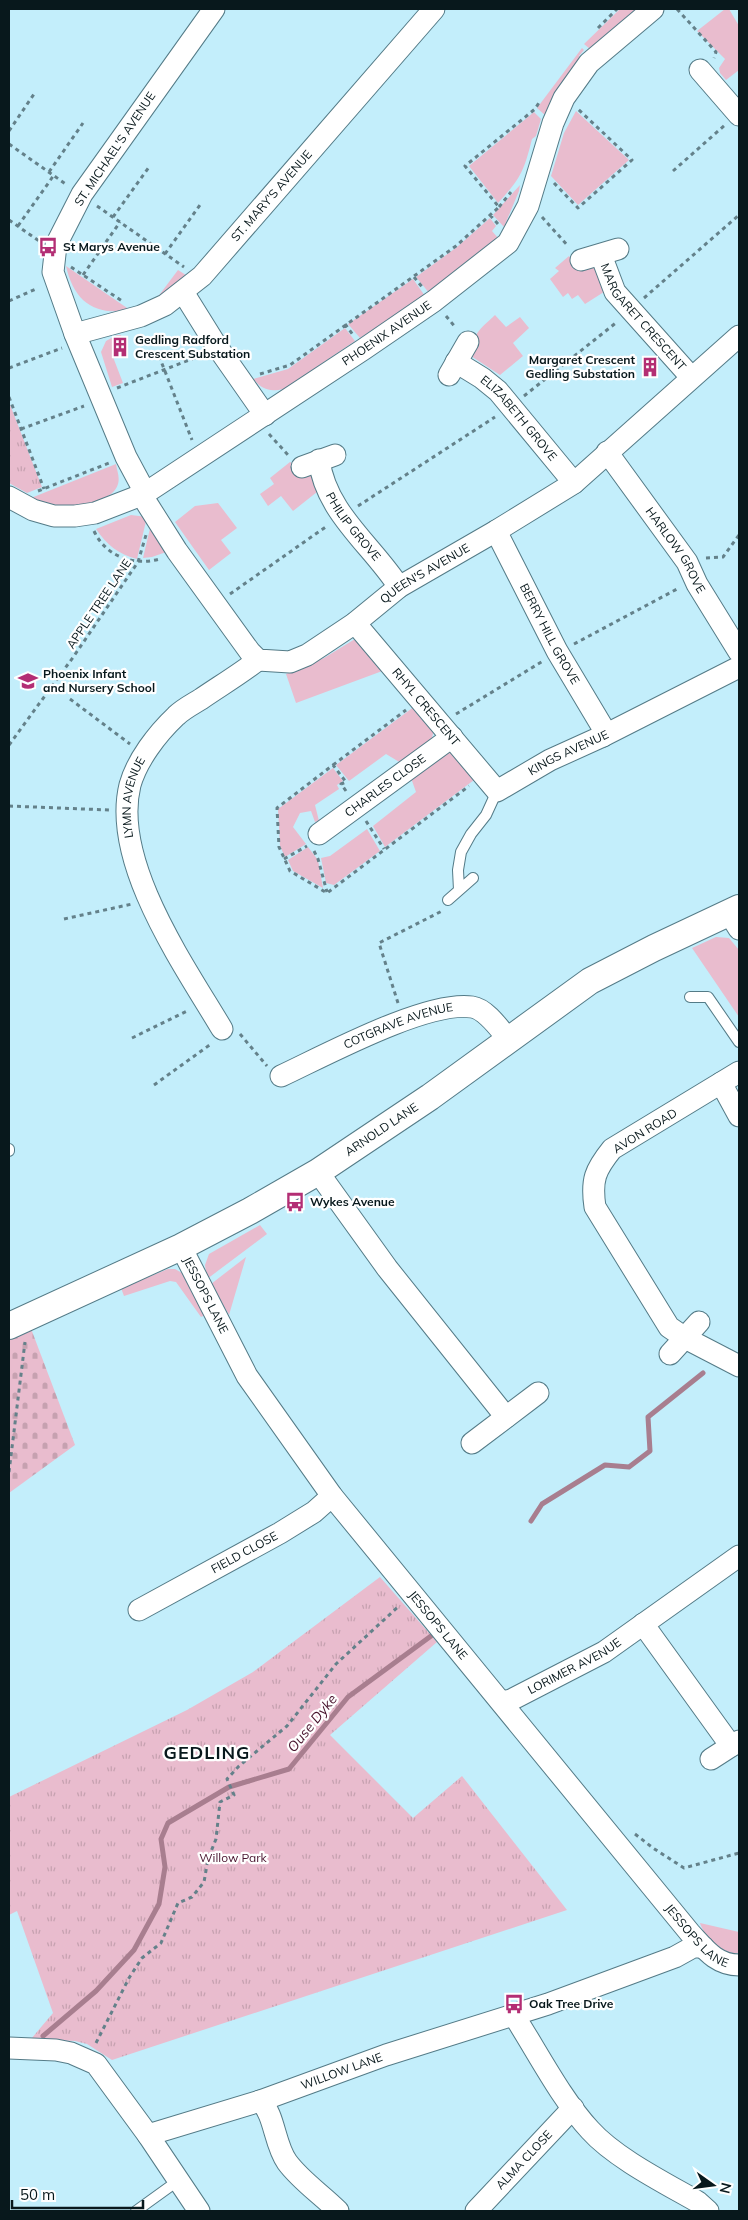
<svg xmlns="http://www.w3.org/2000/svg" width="748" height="2220" viewBox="0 0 748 2220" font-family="Mulish,sans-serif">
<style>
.grass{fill:#e9bcce}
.cemetery{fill:url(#cemetery-stones)}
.park{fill:url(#park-tufts)}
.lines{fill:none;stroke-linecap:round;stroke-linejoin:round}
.stream{stroke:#a87e8f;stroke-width:5}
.service-casing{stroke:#547b87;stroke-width:12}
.minor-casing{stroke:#547b87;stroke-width:23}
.tertiary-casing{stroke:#547b87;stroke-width:28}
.path{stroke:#64818a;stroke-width:3;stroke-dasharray:4 4;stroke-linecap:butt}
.service{stroke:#fff;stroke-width:10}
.minor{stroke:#fff;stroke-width:21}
.tertiary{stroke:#fff;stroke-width:26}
.labels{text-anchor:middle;stroke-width:4.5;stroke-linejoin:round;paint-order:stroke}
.street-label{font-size:12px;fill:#08181c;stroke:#fff}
.poi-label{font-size:12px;font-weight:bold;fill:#08181c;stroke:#fff;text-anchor:start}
.park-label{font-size:12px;fill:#47122d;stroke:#fff}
.water-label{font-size:14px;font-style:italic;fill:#47122c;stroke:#fff}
.district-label{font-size:18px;font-weight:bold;letter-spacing:1px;fill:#08181c;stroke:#fff}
</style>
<defs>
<pattern id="cemetery-stones" width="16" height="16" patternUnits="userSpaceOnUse" patternTransform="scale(1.25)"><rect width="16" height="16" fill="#e9bcce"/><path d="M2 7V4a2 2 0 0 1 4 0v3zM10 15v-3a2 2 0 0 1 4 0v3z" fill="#c6a1b0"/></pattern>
<pattern id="park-tufts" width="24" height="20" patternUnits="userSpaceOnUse" patternTransform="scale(1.25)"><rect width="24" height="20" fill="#e9bcce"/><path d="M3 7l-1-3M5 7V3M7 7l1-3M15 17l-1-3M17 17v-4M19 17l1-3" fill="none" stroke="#c6a1b0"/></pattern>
</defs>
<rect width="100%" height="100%" fill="#c3eefb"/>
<path class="grass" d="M620,9H639L590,49L584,44Z
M725,9H729L739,26V70L726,80L720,73L719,68L725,59L697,31Z
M582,48L584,50L579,56L585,61L547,117L537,108Z
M576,111L629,160L578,205L551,176L564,133Z
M534,112L541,119L536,136L532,139C524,171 521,178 498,203L469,166Z
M520,185L519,191L504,227L493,215Z
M490,218L496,226L492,231L498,238L488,248L430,294L416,277L457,247Z
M569,256L574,263L598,262L607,290L585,304L578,295L572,299L568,293L563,297L550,279L559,271L555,268Z
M66,266L130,310C95,316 74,302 66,266Z
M178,270L189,277L157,298Z
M413,279L425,296L360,338L348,324Z
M495,315L506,327L520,317L529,328L513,343L523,356L500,375L471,356C473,333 479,330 495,315Z
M345,328L355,341L284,389C269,392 263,390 253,379L288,369Z
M117,335H121L122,339L114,343L118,354L113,357L123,383L112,387L101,352L106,341Z
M290,462L311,473L317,492L293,511L281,496L268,506L260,494L274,484L270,478Z
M116,464C117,471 120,477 118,484C113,504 68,508 50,504C44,503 38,500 31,498Z
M218,503L237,528L221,540L231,553L209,570L175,522L195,506Z
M131,515L147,517L137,559C118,554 107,545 96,529Z
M152,520L172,550L152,557L143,558Z
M355,639L385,670L296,703L286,674L324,658Z
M415,706L434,729L432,738L401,763L386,754L349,781L336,765Z
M453,752L478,777L385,847L373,826L416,792L411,778L443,755Z
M333,768L343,781L337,785L339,789L315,805L319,821L315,822L311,811L300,813L293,827L306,844L285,857L280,846L278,809Z
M367,829L380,851L334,885L326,883L321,858L330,856Z
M308,847L318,860L323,888L293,871L288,860Z
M716,937L729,938L739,950V1017L692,948Z
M260,1225L267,1234L207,1279L205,1265L209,1254Z
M246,1257L229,1315L211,1284Z
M168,1269H175L182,1273L205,1315L201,1317L176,1282L170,1281L124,1296L121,1288Z
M700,1923L739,1932V1953C723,1955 704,1937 700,1923Z"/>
<path class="cemetery" d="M30,1326L75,1445L9,1493V1335Z"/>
<path class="park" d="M9,402L42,487L27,493L9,483Z
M380,1577L437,1642L330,1735L413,1818L462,1776L567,1910L112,2060L87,2044L75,2041L31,2039L53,2013L17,1911L9,1915V1797L187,1710L253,1672Z"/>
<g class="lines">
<path class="stream" d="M531,1521L542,1504L605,1465L629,1467L650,1451L648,1417L703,1373
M43,2036L96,1991L134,1950L159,1904L165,1867L161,1839L168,1823L229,1787L289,1769L348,1697L431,1636"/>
<defs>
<path id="service" d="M459,890L458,870L461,852L471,834L486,815L497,791
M448,900L473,878
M690,997H708L739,1042
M9,1149V1151
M136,2211L179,2180"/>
<g id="minor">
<path id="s1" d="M214,9L82,194L56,245L53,272L75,334L126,457L141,485L146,502L177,551L250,652L258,660L290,662L307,655L355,623L399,587L496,531L574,483L739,336"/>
<path d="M700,70L739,115"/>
<path id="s2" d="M601,255L615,292L691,377"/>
<path d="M581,260L618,249"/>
<path d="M183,292L216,345L265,415"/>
<path id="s3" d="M75,334L141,316L165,305L202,276L434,9"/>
<path id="s4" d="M456,362L482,378L498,391L574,483"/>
<path d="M449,375L468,342"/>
<path id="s5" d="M607,452L687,562L697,584L739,652"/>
<path id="s6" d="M319,460C326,513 372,545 399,587"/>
<path d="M302,467L335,455"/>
<path id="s7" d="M9,497L33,510L54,516H75L95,513L144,494L364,349L434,301L508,243L528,206L553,123L564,98L589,63L653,9"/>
<path id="s8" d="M496,531L557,651L603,728V736"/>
<path id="s9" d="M355,623L497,791L550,760L603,736L739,667"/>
<path id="s10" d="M319,834L452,737"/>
<path d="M729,913L739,929"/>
<path id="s11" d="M222,1029C184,965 111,862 130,785C137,760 157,734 176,716C183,709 193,704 201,699C220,686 240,674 258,660"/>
<path d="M739,1072L612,1149C595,1170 591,1180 595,1207L669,1327L685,1338L739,1366"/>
<path id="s12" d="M281,1076C324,1056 427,1000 472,1007C486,1009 499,1028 508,1039"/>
<path d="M721,1083L739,1116"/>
<path d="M318,1172L387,1268L506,1417"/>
<path id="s13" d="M181,1247L247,1376L332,1496L690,1933C705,1949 716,1965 739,1965"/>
<path d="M670,1354L699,1322"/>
<path d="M472,1443L538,1393"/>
<path id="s14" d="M139,1610L280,1533L314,1512L332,1496"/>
<path d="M643,1624L731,1746"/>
<path id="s15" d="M502,1702L511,1700L604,1652L739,1556"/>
<path d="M711,1759L739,1741"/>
<path d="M516,2014L518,2022C540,2057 563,2101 590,2130C615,2158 665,2183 698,2202L708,2211"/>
<path d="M9,2048L56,2050L71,2053L96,2064L148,2135L199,2211"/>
<path d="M260,2101C275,2114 274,2144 287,2162C301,2181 321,2194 338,2211"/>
<path id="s16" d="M148,2135L260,2101L386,2055L548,2004L675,1957L693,1947H703"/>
<path id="s17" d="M476,2211L573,2108"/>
</g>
<g id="tertiary">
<path id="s18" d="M9,1326L181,1247L250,1211L318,1172L430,1097L590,981L654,948L739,908"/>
</g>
</defs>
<use href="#service" class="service-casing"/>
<use href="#minor" class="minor-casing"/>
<use href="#tertiary" class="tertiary-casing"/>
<path class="path" d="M677,9L716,52L714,58
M598,28L617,9
M9,131L34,94
M9,144L67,185
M673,171L725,125
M49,172L83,123
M554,183L578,208L632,160L578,109
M97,206L184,267
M499,207L511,192
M490,215L498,224
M113,217L149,167
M542,217L568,246
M9,220L39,241
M18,226L54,175
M165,254L200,205
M71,267L122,301
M83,275L120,222
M414,277L423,288
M644,298L739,215
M9,301L38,288
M446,316L456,328
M345,324L353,335
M159,356L192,440
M9,368L62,348
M260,374L290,365L456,246L499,207L465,166L535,109L540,101
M117,388L202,355
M524,396L617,322
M9,397L44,489
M21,429L84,406
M269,434L288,455
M38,491L109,463
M358,506L495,417
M94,531C106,557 134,566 160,559
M706,558L723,557L739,535
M230,594L327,526
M574,644L679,588
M70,699L130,744
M456,714L543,661
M9,745L74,656L138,562L146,535
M333,765L406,710
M346,791L341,784L346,782L333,765L277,808L279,847L290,871L327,893L469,786
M9,806L109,810
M366,821L384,849
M314,851L318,859L327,892
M284,859L307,846
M64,919L132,904
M398,1003L379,943L442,911
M240,1034L267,1066
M132,1038L189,1010
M154,1085L211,1044
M9,1472L25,1342
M635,1834L653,1848L684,1868L739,1853
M96,2043L129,1978L142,1958L161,1943L178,1903L192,1897L204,1882L208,1859L216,1839L220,1802L234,1795L227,1779L239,1766L287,1726L336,1664L399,1606"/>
<use href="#service" class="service"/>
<use href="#minor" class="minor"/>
<use href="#tertiary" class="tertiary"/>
</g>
<defs>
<symbol id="bus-bare" viewBox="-9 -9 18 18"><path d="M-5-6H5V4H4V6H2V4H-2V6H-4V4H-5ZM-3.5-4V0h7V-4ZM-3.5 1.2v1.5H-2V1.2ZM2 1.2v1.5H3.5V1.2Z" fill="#b32e74" stroke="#fff" stroke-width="2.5" paint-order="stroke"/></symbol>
<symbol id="building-bare" viewBox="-9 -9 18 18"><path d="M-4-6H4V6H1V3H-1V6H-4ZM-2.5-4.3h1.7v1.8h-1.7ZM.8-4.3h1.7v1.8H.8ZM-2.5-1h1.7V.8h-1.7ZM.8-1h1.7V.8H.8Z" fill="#b32e74" stroke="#fff" stroke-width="2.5" paint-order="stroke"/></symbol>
<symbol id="school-bare" viewBox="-9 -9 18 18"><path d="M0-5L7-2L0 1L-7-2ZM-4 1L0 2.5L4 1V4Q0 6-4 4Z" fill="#b32e74" stroke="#fff" stroke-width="2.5" paint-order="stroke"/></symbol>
</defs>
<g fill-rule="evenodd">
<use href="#bus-bare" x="34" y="233" width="28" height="28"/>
<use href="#building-bare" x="106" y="333" width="28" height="28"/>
<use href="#building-bare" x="636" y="353" width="28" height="28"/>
<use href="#school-bare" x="14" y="667" width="28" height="28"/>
<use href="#bus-bare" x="281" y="1188" width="28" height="28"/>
<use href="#bus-bare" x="500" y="1990" width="28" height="28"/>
</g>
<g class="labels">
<g class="street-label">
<text transform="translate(115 149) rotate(-56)" y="4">ST. MICHAEL'S AVENUE</text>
<text dy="4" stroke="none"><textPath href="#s3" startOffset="248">ST. MARY'S AVENUE</textPath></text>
<text dy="4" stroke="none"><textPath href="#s2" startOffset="76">MARGARET CRESCENT</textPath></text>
<text dy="4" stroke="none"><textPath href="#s7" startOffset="434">PHOENIX AVENUE</textPath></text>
<text dy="4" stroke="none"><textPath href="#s4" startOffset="85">ELIZABETH GROVE</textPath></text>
<text dy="4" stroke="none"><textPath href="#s6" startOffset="76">PHILIP GROVE</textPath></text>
<text dy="4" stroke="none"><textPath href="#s5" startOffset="120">HARLOW GROVE</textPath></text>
<text dy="4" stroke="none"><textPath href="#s1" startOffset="948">QUEEN'S AVENUE</textPath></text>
<text transform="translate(99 604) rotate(-56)" y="4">APPLE TREE LANE</text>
<text dy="4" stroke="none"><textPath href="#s8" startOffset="116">BERRY HILL GROVE</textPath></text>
<text dy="4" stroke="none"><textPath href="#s9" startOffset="110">RHYL CRESCENT</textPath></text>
<text dy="4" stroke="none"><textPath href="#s9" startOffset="301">KINGS AVENUE</textPath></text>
<text dy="4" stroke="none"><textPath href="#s10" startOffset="82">CHARLES CLOSE</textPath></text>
<text dy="4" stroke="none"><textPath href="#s11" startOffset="255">LYMN AVENUE</textPath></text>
<text dy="4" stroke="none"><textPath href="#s12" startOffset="128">COTGRAVE AVENUE</textPath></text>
<text dy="4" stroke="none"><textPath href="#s18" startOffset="422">ARNOLD LANE</textPath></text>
<text transform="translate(645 1131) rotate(-32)" y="4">AVON ROAD</text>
<text dy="4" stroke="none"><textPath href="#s13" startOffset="54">JESSOPS LANE</textPath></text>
<text dy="4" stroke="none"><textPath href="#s14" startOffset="120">FIELD CLOSE</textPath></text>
<text dy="4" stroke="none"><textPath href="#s13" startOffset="459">JESSOPS LANE</textPath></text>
<text dy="4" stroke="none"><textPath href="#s15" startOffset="81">LORIMER AVENUE</textPath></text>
<text dy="4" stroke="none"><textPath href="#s13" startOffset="864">JESSOPS LANE</textPath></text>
<text dy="4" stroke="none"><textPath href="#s16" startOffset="204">WILLOW LANE</textPath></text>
<text dy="4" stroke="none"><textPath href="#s17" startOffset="70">ALMA CLOSE</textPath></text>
</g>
<g class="poi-label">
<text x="63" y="251">St Marys Avenue</text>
<text x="135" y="344">Gedling Radford<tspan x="135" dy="14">Crescent Substation</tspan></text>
<text x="635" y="364" text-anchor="end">Margaret Crescent<tspan x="635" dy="14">Gedling Substation</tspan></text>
<text x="43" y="678">Phoenix Infant<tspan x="43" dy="14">and Nursery School</tspan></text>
<text x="310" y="1206">Wykes Avenue</text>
<text x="529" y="2008">Oak Tree Drive</text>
</g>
<g class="park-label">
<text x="233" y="1862">Willow Park</text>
</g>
<g class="water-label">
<text transform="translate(312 1723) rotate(-51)" y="5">Ouse Dyke</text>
</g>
<g class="district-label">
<text x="207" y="1759">GEDLING</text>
</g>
</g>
<rect width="748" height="2220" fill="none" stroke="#08181c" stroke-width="20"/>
<g transform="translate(713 2185) rotate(104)" stroke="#ffffff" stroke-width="4" paint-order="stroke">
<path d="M0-4L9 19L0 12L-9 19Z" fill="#08181c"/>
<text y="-8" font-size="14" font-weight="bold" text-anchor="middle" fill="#08181c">N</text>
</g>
<path d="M12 2200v8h131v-8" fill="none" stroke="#08181c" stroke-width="2.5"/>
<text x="20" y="2200" font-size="15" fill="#08181c" stroke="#ffffff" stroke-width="4" paint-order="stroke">50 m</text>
</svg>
